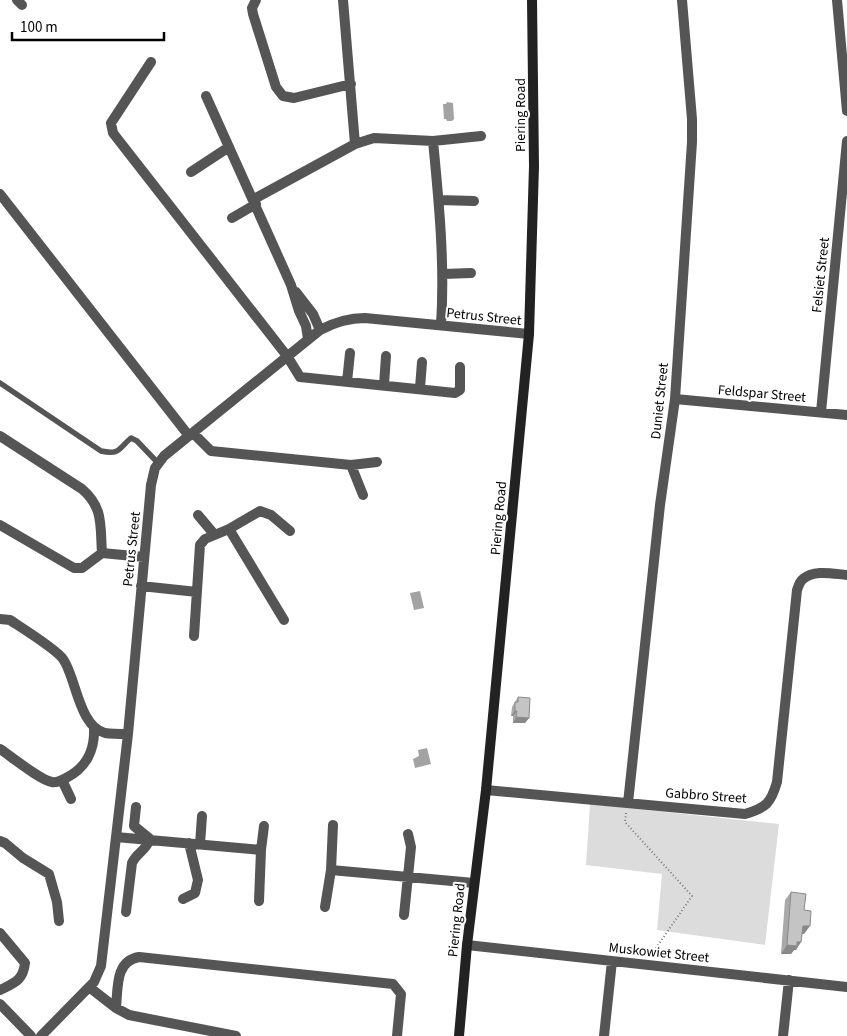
<svg xmlns="http://www.w3.org/2000/svg" width="847" height="1036" viewBox="0 0 847 1036" font-family="'Source Sans 3',sans-serif">
<style>
.green{fill:#dcdcdc}
.water{fill:#a3a3a3}
.lines{fill:none;stroke-linecap:round;stroke-linejoin:round}
.path{stroke:#777;stroke-width:2;stroke-dasharray:1 2.5;stroke-linecap:butt}
.lane{stroke:#555;stroke-width:5.5}
.street{stroke:#555;stroke-width:10}
.secondary{stroke:#222;stroke-width:10}
.wall{fill:#a9a9a9}
.shaded-wall{fill:#898989}
.building{fill:#c4c4c4;stroke:#898989}
.labels{text-anchor:middle;stroke-width:4;stroke-linejoin:round;paint-order:stroke}
.street-label{font-size:14px;fill:#000;stroke:#fff}
</style>
<rect width="100%" height="100%" fill="#fff"/>
<path class="green" d="M590,804L779,824L765,945L657,930L662,874L586,865Z"/>
<path class="water" d="M447,102L453,103L454,119L452,121H447L446,119H444L443,104H446Z
M420,591L424,608L414,610L410,593Z
M427,748L431,764L415,768L413,759L419,756L418,750Z"/>
<g class="lines">
<path class="path" d="M626,813L625,822L692,896L654,951L642,954"/>
<path class="lane" d="M0,383L101,451C120,455 118,449 131,438L137,441L158,463"/>
<path class="street" d="M17,0L22,5
M256,0L252,8L253,14L276,87L283,96L294,98L351,84
M343,0L355,144
M837,0L847,111
M151,62L111,123L113,133L287,356L300,377L455,393L460,390V367
M206,96L291,285L299,311L306,326L308,339
M433,141C439,202 445,264 441,325
M191,172L229,147
M0,194L189,436
M254,199L355,144L374,138L433,141L481,136
M439,200L474,201
M232,218L256,204
M443,274L471,273
M296,292L313,314L320,330
M347,382L350,353
M384,385L386,356
M420,388L422,362
M675,399L847,415
M821,412L847,141
M193,433L211,451L351,465L363,495
M0,436L82,489C104,508 100,526 102,553
M351,465L377,462
M198,515L214,534
M0,525L74,568H82L102,553L144,557
M229,529L260,511L271,515L290,531
M141,586L197,592
M0,619L10,620C22,628 56,649 63,659C76,677 79,727 105,733C112,734 120,734 128,734
M194,636L200,545L205,539L229,529L284,620
M0,749C12,757 40,780 52,782C57,783 62,780 66,778C86,768 95,750 94,728
M62,780L71,799
M486,790L745,814C766,808 771,803 777,782L797,590C798,587 800,581 803,579C814,569 834,574 847,575
M628,803L660,505L675,399L692,142V119L682,0
M116,837L261,850L259,901
M0,841L5,843L23,858L49,874L57,902L59,921
M200,844L202,816
M261,850L264,826
M331,870L474,883
M183,899L195,893L198,880L189,843
M325,907L331,870L333,825
M126,912L132,863C137,852 145,852 150,839L134,826L136,807
M404,915L411,847L408,834
M0,933L25,963C23,981 14,983 0,990
M467,945L847,987
M89,987L116,1008L129,1015L236,1036
M0,1004L31,1036
M116,1008C118,988 115,961 139,957L393,984L401,994L397,1036
M41,1036L94,982L101,966L128,734L151,485L155,468L164,456L320,330C335,322 348,318 365,318L529,334
M604,1036L612,961
M783,1036L789,980"/>
<path class="secondary" d="M459,1036L467,945L486,790L529,334L534,166L532,0"/>
</g>
<path class="wall" d="M518,697L529,718L525,723H513V716H511L512,707Z
M791,892L804,910V934H802L796,950H794L791,954H781L785,900Z"/>
<path class="shaded-wall" d="M515,711H517L513,716H511Z
M516,717L529,718L525,723H513Z
M803,926H810L804,934H797Z
M797,942H801L796,950H794L791,954H781L787,945Z"/>
<path class="building" d="M518,697L530,698L529,718L516,717L517,711H515V702H518Z
M791,892L806,894L804,910L811,911L810,926H803L801,942H797V946L787,945Z"/>
<g class="labels">
<g class="street-label">
<text transform="translate(520 115) rotate(-90)" y="5">Piering Road</text>
<text transform="translate(820 275) rotate(-84)" y="5">Felsiet Street</text>
<text transform="translate(484 316) rotate(6)" y="5">Petrus Street</text>
<text transform="translate(762 393) rotate(5)" y="5">Feldspar Street</text>
<text transform="translate(659 401) rotate(-84)" y="5">Duniet Street</text>
<text transform="translate(498 518) rotate(-85)" y="5">Piering Road</text>
<text transform="translate(131 549) rotate(-84)" y="5">Petrus Street</text>
<text transform="translate(706 795) rotate(4)" y="5">Gabbro Street</text>
<text transform="translate(456 920) rotate(-84)" y="5">Piering Road</text>
<text transform="translate(659 952) rotate(6)" y="5">Muskowiet Street</text>
</g>
</g>
<path d="M12 32v8h152v-8" fill="none" stroke="#000000" stroke-width="2.5"/>
<text x="20" y="32" font-size="15" fill="#000000" stroke="#ffffff" stroke-width="4" paint-order="stroke">100 m</text>
</svg>
